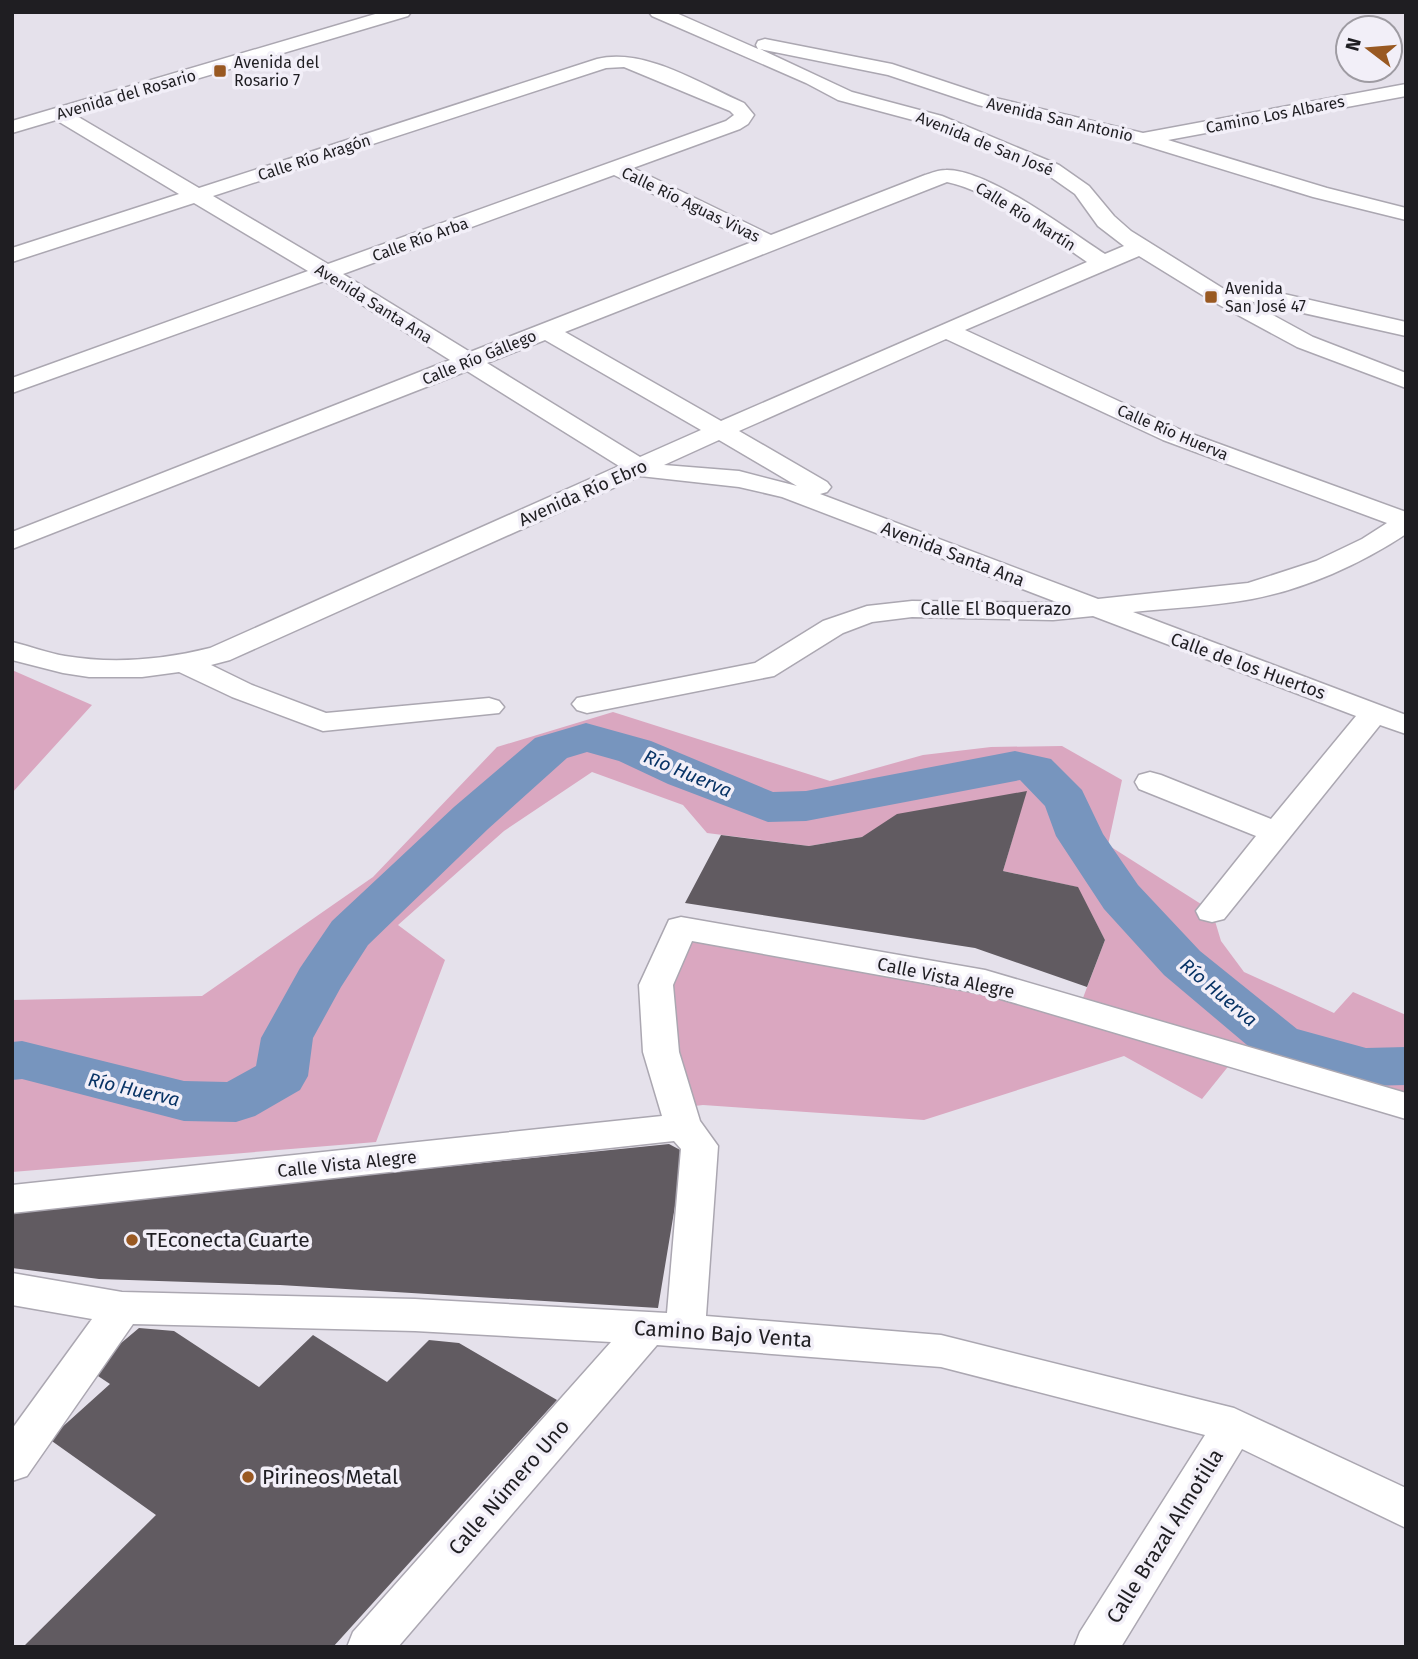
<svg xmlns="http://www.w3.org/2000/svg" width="1418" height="1659" viewBox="0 0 1418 1659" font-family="'Fira Sans',sans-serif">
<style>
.green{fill:#daa7c0}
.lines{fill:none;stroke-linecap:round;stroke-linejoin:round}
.river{fill:#7795be;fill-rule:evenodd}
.building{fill:#615b61}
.minor-casing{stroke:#aba7b1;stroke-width:3}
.minor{fill:#fff;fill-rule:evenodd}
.poi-dot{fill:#995922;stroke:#f2eff8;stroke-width:2.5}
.labels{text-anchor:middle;stroke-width:7;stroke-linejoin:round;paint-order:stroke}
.far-poi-label{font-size:16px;fill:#1f1e22;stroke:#f2eff8;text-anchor:start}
.far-street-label{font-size:16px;fill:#1f1e22;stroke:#f2eff8}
.street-label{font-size:18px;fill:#1f1e22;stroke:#f2eff8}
.water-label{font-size:19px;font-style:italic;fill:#083365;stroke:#f2eff8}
.near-poi-label{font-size:21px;fill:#1f1e22;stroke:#f2eff8;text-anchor:start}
.near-street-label{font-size:21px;fill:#1f1e22;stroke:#f2eff8}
</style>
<rect width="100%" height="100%" fill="#e5e1eb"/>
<path class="green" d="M12,670L92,705L12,793Z
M613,712L830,781L923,755L991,747L1062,746L1122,780L1108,845L1212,911L1221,941L1244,972L1334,1013L1353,992L1406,1015V1106L1235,1058L1202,1099L1124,1056L924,1120L703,1105L677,1108L661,1052L681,928L1078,1011L1105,940L1077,887L1003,871L1026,792L862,837L809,846L707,833L683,805L592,772L504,831L398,925L445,960L376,1142L12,1172V1000L202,996L373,877L497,747Z"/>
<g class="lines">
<path class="river" d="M586,723L651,741L773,792L806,791L1015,751L1051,759L1082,790L1103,834L1138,885L1200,951L1297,1029L1366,1048L1406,1047V1085L1366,1086L1260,1056L1164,975L1104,909L1056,836L1045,806L1020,780L806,821L768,822L668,784L619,761L587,752L567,758L488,829L368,945L341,987L313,1038L308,1076L300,1090L255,1116L236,1122L184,1121L22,1079L12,1080V1042L22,1041L184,1081L227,1082L256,1066L261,1038L300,968L332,921L454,807L535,738Z"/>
</g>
<path class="building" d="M1027,791L1003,871L1078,887L1105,940L1087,987L975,948L685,903L721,835L809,846L862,837L897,814Z
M669,1144L684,1152L658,1308L280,1285L99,1279L12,1268V1211Z
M139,1328L174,1331L259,1387L313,1335L387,1382L429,1340L459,1343L557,1400L333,1647H23L156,1515L49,1439L110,1384L89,1370Z"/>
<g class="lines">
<defs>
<path id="minor" d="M382,12H411L408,16L75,115L199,188L597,59C644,47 701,84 744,103L754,115L748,124L740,129L633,168L771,235L925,175C931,173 939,170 946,170C988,169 1069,231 1105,254L1124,246L1098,226L1075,194L1045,173L928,124L838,100L806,83L652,16L649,12H674L758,49L756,45L758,41L765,39L892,64L991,97L1143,133L1406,84V96L1168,140L1327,188L1406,208V220L1313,197L1137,143L978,105L888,75L760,49L852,92L942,116L1059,165L1089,186L1114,216L1131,231L1224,289L1249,286L1406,322V336L1245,300L1313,337L1406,373V388L1297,347L1212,301L1139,256L965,330L1181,430L1406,512V534C1361,564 1305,589 1252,599C1213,606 1172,608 1133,612L1406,715V734L1380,725L1224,919L1212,922L1200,919L1196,911L1256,836L1139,789L1135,782L1139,775L1150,772L1161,775L1271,819L1356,716L1093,616L1053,620L912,617L872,622L843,633L774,676L587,713L577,710L572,704L577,698L755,663L823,621L867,606L912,601L1059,603L782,497L739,487L640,476L230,660L211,665L252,685L326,713L489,698L499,701L504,707L499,713L323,731L232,697L179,672L142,677H89L63,673L12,660V642C30,646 47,653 65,656C113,664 162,660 210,648L619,466L467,371L12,549V532L450,360L324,281L12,393V378L308,271L194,203L12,262V248L179,194L56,120L12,133V121ZM624,67L730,111L734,115L726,121L328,264L213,196L606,68ZM614,175L752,242L470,352L343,274ZM947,182C994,192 1047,235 1087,262L721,421L565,332ZM946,339L1163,440L1387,523L1362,539L1316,561L1248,583L1098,599L820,494L827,492L831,487L827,482L739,431ZM545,340L701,430L640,457L487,363ZM719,440L797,486L739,471L664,465Z
M681,917L985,970L1406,1093V1119L984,994L692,941L673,985L679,1052L700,1121L718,1146L706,1316L941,1335L1234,1408L1406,1488V1528L1242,1449L1121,1647H1074L1080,1632L1205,1435L941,1367L657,1345L398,1647H347L353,1632L611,1342L415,1331L133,1324L27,1476L12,1481V1429L92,1319L12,1305V1273L122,1292L415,1299L667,1313L681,1149L674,1141L12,1213V1185L662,1116L643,1052L639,985L669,920Z"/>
</defs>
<use href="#minor" class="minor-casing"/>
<use href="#minor" class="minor"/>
</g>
<g class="poi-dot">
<rect x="213" y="64" width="14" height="14" rx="3.5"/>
<rect x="1204" y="290" width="14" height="14" rx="3.5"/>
<circle cx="132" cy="1240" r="7"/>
<circle cx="248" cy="1477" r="7"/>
</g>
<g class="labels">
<g class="far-poi-label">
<text x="234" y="68">Avenida del<tspan x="234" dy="18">Rosario 7</tspan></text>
<text x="1225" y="294">Avenida<tspan x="1225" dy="18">San José 47</tspan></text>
</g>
<g class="far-street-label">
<text transform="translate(126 94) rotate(-16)" y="6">Avenida del Rosario</text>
<text transform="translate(1275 114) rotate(-11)" y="6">Camino Los Albares</text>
<text transform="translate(1060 119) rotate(13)" y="6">Avenida San Antonio</text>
<text transform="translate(985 143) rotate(22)" y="6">Avenida de San José</text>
<text transform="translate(314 157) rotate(-18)" y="6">Calle Río Aragón</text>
<text transform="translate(691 204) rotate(26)" y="6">Calle Río Aguas Vivas</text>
<text transform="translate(1026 216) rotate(32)" y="6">Calle Río Martín</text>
<text transform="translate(420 239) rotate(-20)" y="6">Calle Río Arba</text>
<text transform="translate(374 303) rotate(32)" y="6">Avenida Santa Ana</text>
<text transform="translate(479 357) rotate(-22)" y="6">Calle Río Gállego</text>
<text transform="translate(1173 432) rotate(23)" y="6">Calle Río Huerva</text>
</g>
<g class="street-label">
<text transform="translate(583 493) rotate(-24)" y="6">Avenida Río Ebro</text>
<text transform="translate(953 554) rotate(21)" y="6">Avenida Santa Ana</text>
<text x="996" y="615">Calle El Boquerazo</text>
<text transform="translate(1248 666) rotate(20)" y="6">Calle de los Huertos</text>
<text transform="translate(946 978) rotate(12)" y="6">Calle Vista Alegre</text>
<text transform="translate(347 1164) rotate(-6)" y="6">Calle Vista Alegre</text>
</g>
<g class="water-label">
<text transform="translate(688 773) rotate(23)" y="7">Río Huerva</text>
<text transform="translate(1219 992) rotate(40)" y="7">Río Huerva</text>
<text transform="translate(134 1089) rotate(13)" y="7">Río Huerva</text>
</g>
<g class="near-poi-label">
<text x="146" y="1247">TEconecta Cuarte</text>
<text x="262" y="1484">Pirineos Metal</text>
</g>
<g class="near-street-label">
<text transform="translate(723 1334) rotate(4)" y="7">Camino Bajo Venta</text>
<text transform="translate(509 1487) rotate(-49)" y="7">Calle Número Uno</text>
<text transform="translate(1165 1536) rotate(-58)" y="7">Calle Brazal Almotilla</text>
</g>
</g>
<rect width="1418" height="1659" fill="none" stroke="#1f1e22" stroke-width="28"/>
<g transform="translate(1369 49) rotate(286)"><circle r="33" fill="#f2eff8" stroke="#9e9ba2" stroke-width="2"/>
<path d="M0-5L12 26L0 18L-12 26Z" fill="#995922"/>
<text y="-10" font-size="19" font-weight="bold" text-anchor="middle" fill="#1f1e22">N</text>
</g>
</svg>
